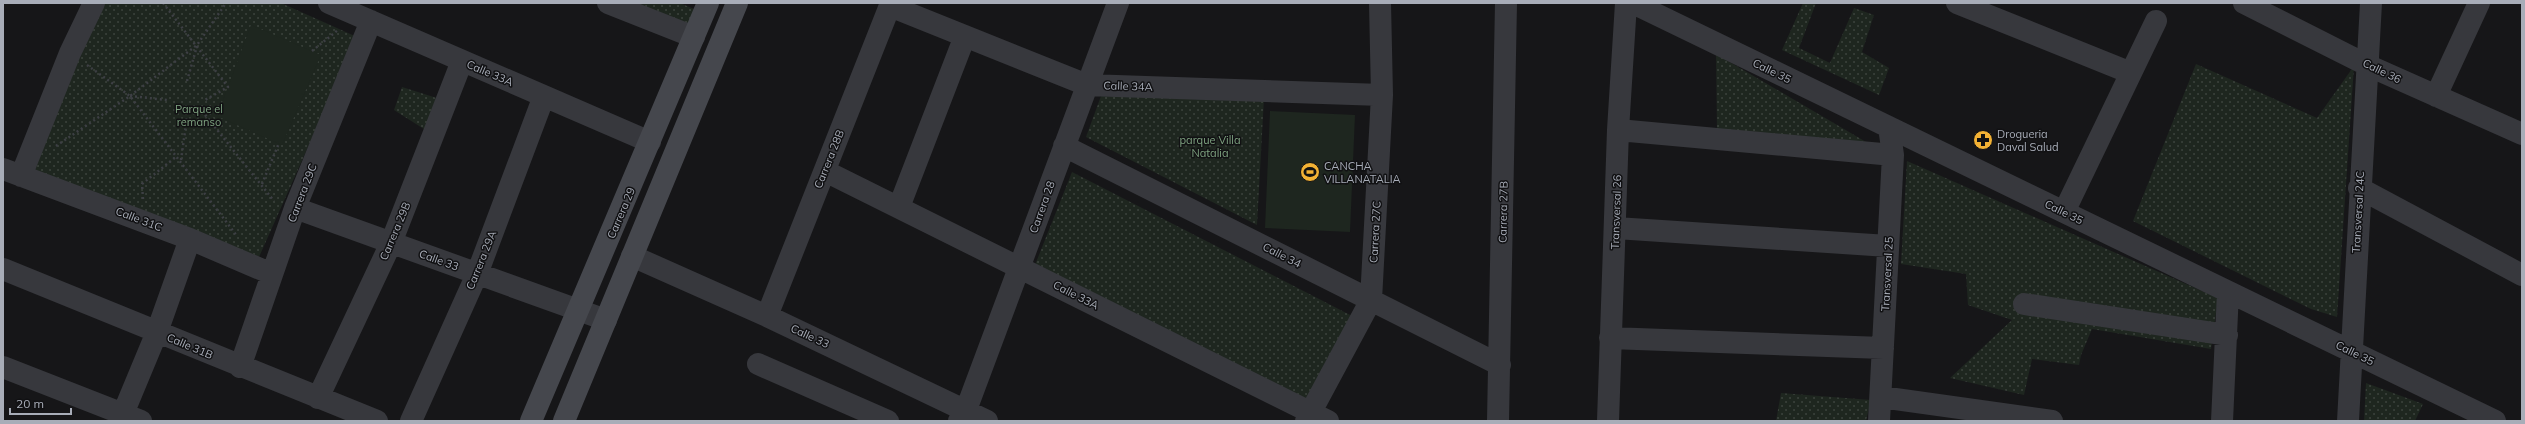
<svg xmlns="http://www.w3.org/2000/svg" width="2525" height="424" viewBox="0 0 2525 424" font-family="Mulish,sans-serif">
<style>
.grass{fill:url(#grass-dots)}
.garden{fill:#1e261f}
.lines{fill:none;stroke-linecap:round;stroke-linejoin:round}
.path{stroke:#3d3f44;stroke-width:2.5;stroke-dasharray:2 3;stroke-linecap:butt}
.street{stroke:#37383d;stroke-width:22}
.secondary{stroke:#45474d;stroke-width:22}
.labels{text-anchor:middle;stroke-width:3;stroke-linejoin:round;paint-order:stroke}
.street-label{font-size:11px;fill:#a8adb8;stroke:#111113}
.park-label{font-size:11px;fill:#7fa381;stroke:#111113}
.poi-label{font-size:11px;fill:#a8adb8;stroke:#111113;text-anchor:start}
</style>
<defs>
<pattern id="grass-dots" width="8" height="8" patternUnits="userSpaceOnUse"><rect width="8" height="8" fill="#1e261f"/><path d="M2 2h.1M6 6h.1" fill="none" stroke="#3c433d" stroke-width="1.8" stroke-linecap="round"/></pattern>
</defs>
<rect width="100%" height="100%" fill="#161618"/>
<path class="grass" d="M98,3H281L357,37L259,257L24,167Z
M629,3H680L694,9L690,31Z
M1803,3H1816L1799,48L1830,63L1854,8L1874,15L1862,52L1889,68L1879,95L1782,50Z
M1716,54L1878,149L1717,131Z
M2196,64L2317,118L2354,66L2337,317L2311,309L2133,221Z
M402,87L440,99L427,131L394,110Z
M1101,96L1264,98L1257,225L1086,137Z
M1907,161L2218,298L2211,349L2092,329L2081,355L2079,365L2032,359L2024,395L1950,378L2012,320L1968,305L1966,274L1901,264Z
M1072,172L1356,318L1312,410L1029,280Z
M2366,383L2423,404L2415,421H2364Z
M1781,393L1871,400L1866,421H1776Z"/>
<path class="garden" d="M251,25L321,55L282,145L217,116Z
M1270,111L1355,115L1350,232L1265,228Z"/>
<g class="lines">
<path class="path" d="M163,3L228,87L205,100
M312,51L338,30
M87,65L130,96L237,236
M187,81L197,46
M130,96L167,100
M202,111L274,201
M56,146L130,96L197,45L226,3
M181,160L187,117
M262,184L279,143
M143,199L142,184L177,156"/>
<path class="street" d="M329,3L650,142
M608,3L694,37
M1633,3L2495,421
M1957,3L2131,73
M2244,3L2367,65L2522,134
M890,6L1087,85L1382,95
M2436,96L2479,3
M1618,130L1893,155
M1064,146L1500,365
M3,169L190,239L272,274
M825,171L1328,421
M21,176L70,53L94,3
M2359,188L2522,275
M899,207L965,36
M295,208L606,320
M2064,212L2156,21
M1616,228L1888,246
M632,256L767,316L987,421
M3,269L377,421
M2024,304L2227,335
M767,316L891,3
M1610,338L1883,348
M758,364L888,421
M3,367L141,421
M240,367L295,208L371,21
M1881,397L2052,421
M318,398L391,243L462,61
M120,421L157,332L190,239
M411,421L477,274L544,96
M959,421L966,410L1118,3
M1306,421L1371,300L1382,95L1380,3
M1498,421L1506,3
M1608,421L1618,130L1626,3
M1879,421L1893,155L1889,127
M2222,421L2228,292
M2348,421L2371,3"/>
<path class="secondary" d="M531,421L708,3
M564,421L737,3"/>
</g>
<defs>
<symbol id="pharmacy-disc" viewBox="-11 -11 22 22"><circle r="9.5" fill="#f2b134" stroke="#111113"/><path d="M-2-6h4v4h4v4h-4v4h-4v-4h-4v-4h4Z" fill="#111"/></symbol>
<symbol id="stadium-disc" viewBox="-11 -11 22 22"><circle r="9.5" fill="#f2b134" stroke="#111113"/><path d="M0-5a6.5 5 0 1 0 0 10a6.5 5 0 1 0 0-10ZM-3.5-1.8h7v3.6h-7Z" fill="#111"/></symbol>
</defs>
<g fill-rule="evenodd">
<use href="#pharmacy-disc" x="1972" y="129" width="22" height="22"/>
<use href="#stadium-disc" x="1299" y="161" width="22" height="22"/>
</g>
<g class="labels">
<g class="street-label">
<text transform="translate(1772 71) rotate(26)" y="4">Calle 35</text>
<text transform="translate(2382 71) rotate(26)" y="4">Calle 36</text>
<text transform="translate(490 73) rotate(23)" y="4">Calle 33A</text>
<text transform="translate(1128 86) rotate(2)" y="4">Calle 34A</text>
<text transform="translate(829 159) rotate(-68)" y="4">Carrera 28B</text>
<text transform="translate(302 193) rotate(-69)" y="4">Carrera 29C</text>
<text transform="translate(1042 207) rotate(-70)" y="4">Carrera 28</text>
<text transform="translate(1503 212) rotate(-89)" y="4">Carrera 27B</text>
<text transform="translate(1616 212) rotate(-88)" y="4">Transversal 26</text>
<text transform="translate(2064 212) rotate(26)" y="4">Calle 35</text>
<text transform="translate(2358 212) rotate(-87)" y="4">Transversal 24C</text>
<text transform="translate(621 213) rotate(-67)" y="4">Carrera 29</text>
<text transform="translate(139 219) rotate(21)" y="4">Calle 31C</text>
<text transform="translate(395 231) rotate(-67)" y="4">Carrera 29B</text>
<text transform="translate(1375 232) rotate(-87)" y="4">Carrera 27C</text>
<text transform="translate(1282 255) rotate(27)" y="4">Calle 34</text>
<text transform="translate(439 260) rotate(20)" y="4">Calle 33</text>
<text transform="translate(481 260) rotate(-68)" y="4">Carrera 29A</text>
<text transform="translate(1887 274) rotate(-87)" y="4">Transversal 25</text>
<text transform="translate(1076 295) rotate(27)" y="4">Calle 33A</text>
<text transform="translate(810 336) rotate(25)" y="4">Calle 33</text>
<text transform="translate(190 346) rotate(23)" y="4">Calle 31B</text>
<text transform="translate(2355 353) rotate(26)" y="4">Calle 35</text>
</g>
<g class="park-label">
<text x="199" y="113">Parque el<tspan x="199" dy="13">remanso</tspan></text>
<text x="1210" y="144">parque Villa<tspan x="1210" dy="13">Natalia</tspan></text>
</g>
<g class="poi-label">
<text x="1997" y="138">Drogueria<tspan x="1997" dy="13">Daval Salud</tspan></text>
<text x="1324" y="170">CANCHA<tspan x="1324" dy="13">VILLANATALIA</tspan></text>
</g>
</g>
<rect width="2525" height="424" fill="none" stroke="#a8adb8" stroke-width="8"/>
<path d="M10 408v6h61v-6" fill="none" stroke="#a8adb8" stroke-width="2"/>
<text x="16" y="408" font-size="12" fill="#a8adb8" stroke="#111113" stroke-width="3" paint-order="stroke">20 m</text>
</svg>
